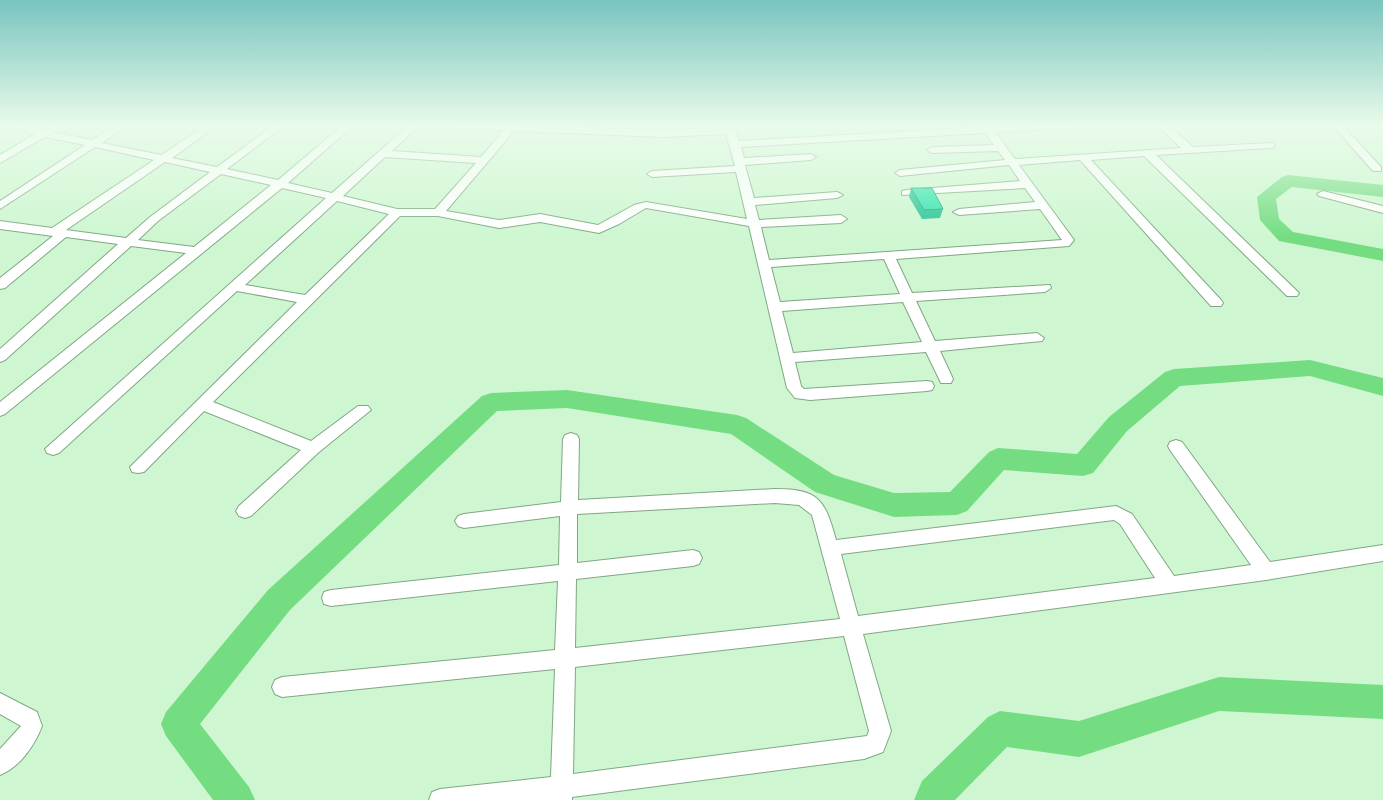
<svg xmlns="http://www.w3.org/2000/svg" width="1383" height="800" viewBox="0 0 1383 800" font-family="'Public Sans',sans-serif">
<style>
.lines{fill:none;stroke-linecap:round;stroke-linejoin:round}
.river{fill:#74dd82;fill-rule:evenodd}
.minor-casing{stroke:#80a783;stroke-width:2}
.minor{fill:#fff;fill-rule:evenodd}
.wall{fill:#27c496}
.building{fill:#2de4ae;stroke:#20a07a}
</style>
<rect width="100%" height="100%" fill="#cef7d1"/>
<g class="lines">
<path class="river" d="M1288,175L1383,185V197L1292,187L1276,199L1279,219L1293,232L1383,249V261L1279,241L1260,220L1257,197L1282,177Z
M1310,360L1383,378V396L1310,376L1180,386L1127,431L1093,473L1083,476L1004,470L967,511L957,515L894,517L815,492L731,434L567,408L497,411L290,610L200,724L249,787L255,800H213L166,736L161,724L166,712L268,590L482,396L491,393L567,390L737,415L746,418L834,475L894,493L950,492L989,452L998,448L1077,454L1109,417L1165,372L1174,369Z
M1219,677L1383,685V719L1219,711L1079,757L1007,747L955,800H914L922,781L988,717L1000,711L1079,721Z"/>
<defs>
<path id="minor" d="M1,125H19L42,130L50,125H62L53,132L92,140L116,125H127L102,143L161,155L207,125H218L172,158L217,167L274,125H285L227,169L278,180L343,125H354L288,183L332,193L409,125H420L392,151L481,157L504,130L457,128L452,125C543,125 633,132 724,128L723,125H733L739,141L981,127L979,125L990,127L1079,125L1074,128L995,132L1015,159L1181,148L1157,125H1168L1193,147L1274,143V147L1270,148L1156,155L1299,293L1297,296H1287L1144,156L1091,160L1221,300L1223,303L1221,306H1211L1080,160L1019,165L1074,240L1069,246L896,259L912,293L1050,285L1051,288L1045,292L916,301L935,341L1037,333L1044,338L1042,341L940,351L953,379L951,383H941L926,352L795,362L801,386L804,389L927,381L932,382L934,386L932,390L927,391L810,400L795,398L787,388L749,226L646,208L619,224L599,233L540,222L499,228L438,216H400L213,402L311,441L358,406H368L371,410L319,452L251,516L245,518L239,516L236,511L239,506L301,450L204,411L144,472L138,473L132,472L130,467L297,302L237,291L59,453L53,455L47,453L45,449L326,198L282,188L5,414L0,416V402L186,253L131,246L5,360L0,362V349L118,244L66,237L5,288L0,289V278L53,236L0,229V221L52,228L154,160L95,147L0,209V201L85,145L45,137L0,163V155L35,134ZM514,131L663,137L726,134L735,166L652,171L647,174L652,177L736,172L747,219L646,202L634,205L598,225L540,214L499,220L446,211ZM985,133L994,145L932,147L927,150L932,153L998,151L1005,160L900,170L895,173L900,176L1009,165L1020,181L906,190L902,191V195L1025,188L1035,202L959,209L953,212L959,215L1040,209L1062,240L769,260L761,227L841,223L847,219L841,215L759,220L755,205L837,198L843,195L837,192L754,198L745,165L811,160L816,157L811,154L744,158L741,147ZM385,157L476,163L435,209H397L343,196ZM165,162L210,172L150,217L126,238L66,230ZM221,174L271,185L194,247L138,240L158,221ZM337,201L389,214L305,295L245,285ZM884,259L900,294L780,302L771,267ZM903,302L922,342L793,353L782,311Z
M1332,125H1342L1381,167V171H1373Z
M1323,191L1383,206V213L1319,196L1317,194Z
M571,433L577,435L579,439L578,500L775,489C819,489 825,500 836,540L1116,506L1132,514L1174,576L1251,565L1170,450L1168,446L1170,442L1176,440L1182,442L1270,562L1383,545V561L1266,580L863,634L891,731L883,752L864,759L572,797V800H429L432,792L440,789L551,777L555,669L282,697L275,694L272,687L275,680L282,677L555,650L558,581L331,606L324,604L322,598L324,592L331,590L559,565L560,516L464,528L458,526L455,521L458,516L464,514L561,502L563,439L565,435ZM775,503L799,505L812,515L840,619L575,648L576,579L693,566L699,564L702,558L699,552L693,550L577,563V514ZM1114,520L1120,524L1155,578L858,616L841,554ZM844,636L869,731L867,736L573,774L575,667Z
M0,693L37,712L42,726C35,745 20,767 0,775V749L21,726L0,714Z"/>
</defs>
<use href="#minor" class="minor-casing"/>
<use href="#minor" class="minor"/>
</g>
<path class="wall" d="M911,188L943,209L940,218L922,219L909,197Z"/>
<path class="building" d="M911,188H932L943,209L924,210Z"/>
<linearGradient id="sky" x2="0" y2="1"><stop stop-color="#79c4bf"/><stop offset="0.53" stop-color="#e9fbea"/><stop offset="1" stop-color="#e9fbea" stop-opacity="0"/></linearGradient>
<rect width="1383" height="237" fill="url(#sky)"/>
</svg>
